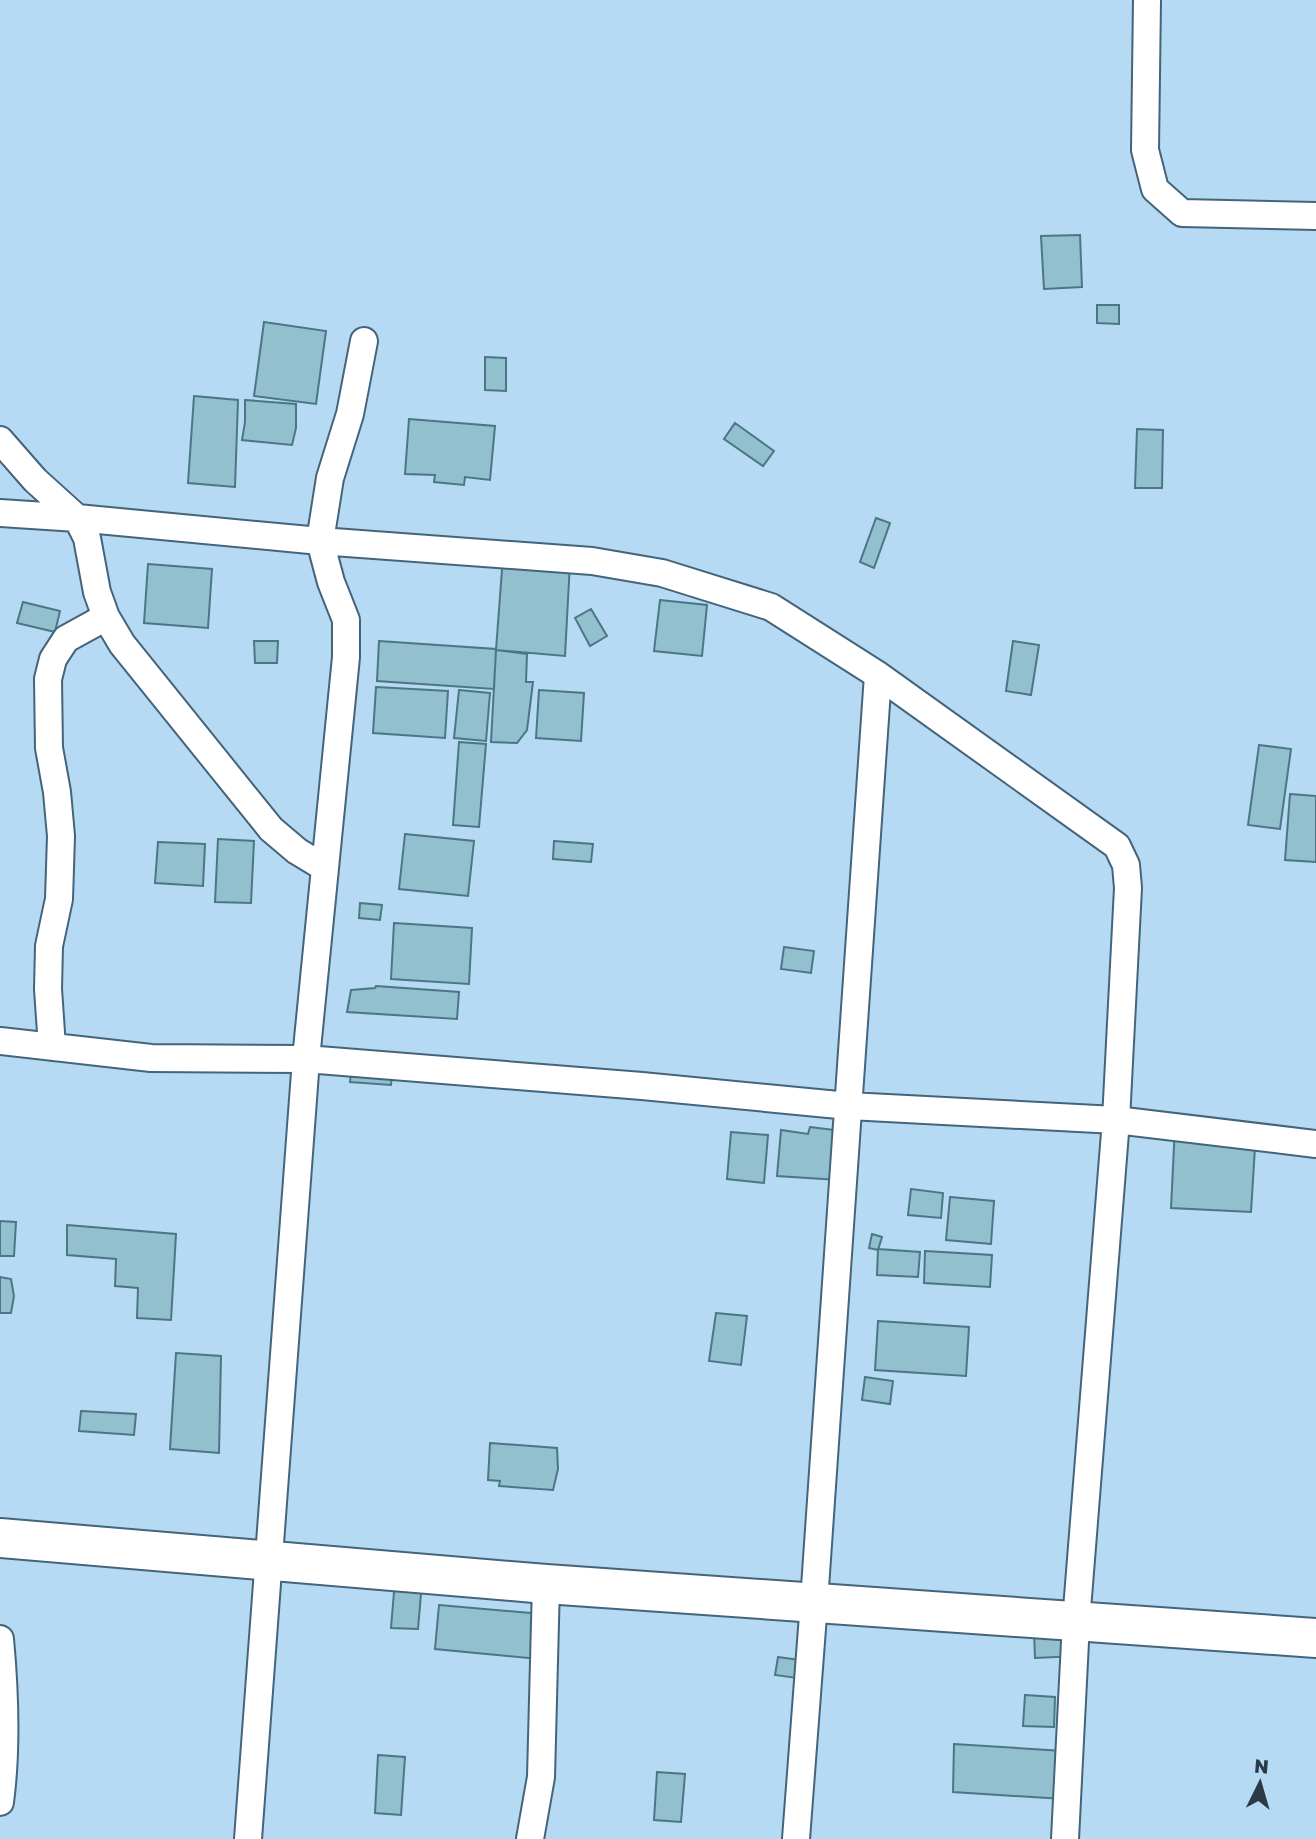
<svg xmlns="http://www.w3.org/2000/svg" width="1316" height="1839" viewBox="0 0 1316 1839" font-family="'Golos Text',sans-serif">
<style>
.building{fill:#92c0cf;stroke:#4b7785;stroke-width:2}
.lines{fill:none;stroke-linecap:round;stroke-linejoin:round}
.street-casing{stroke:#44647c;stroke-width:30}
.secondary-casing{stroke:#44647c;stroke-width:42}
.street{stroke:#fff;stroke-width:26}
.secondary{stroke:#fff;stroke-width:38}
</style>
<rect width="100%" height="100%" fill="#b6d9f4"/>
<path class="building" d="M1080,235L1082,287L1044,289L1041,236Z
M1097,305H1119V324L1097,323Z
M264,322L326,331L316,404L254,396Z
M485,357L506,358V391L485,390Z
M194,396L238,400L235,487L188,483Z
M245,400L296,404V428L292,445L242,440L245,422Z
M409,419L495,426L490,480L465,477L464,485L434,482L435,475L405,474Z
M735,423L774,451L763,466L724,439Z
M1137,429L1163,430L1162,488H1135Z
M876,518L890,523L874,568L860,562Z
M503,556L570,562L565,656L496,650Z
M148,564L212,569L208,628L144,623Z
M660,600L707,605L702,656L654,651Z
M23,602L60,611L55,632L17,623Z
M591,609L607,636L590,646L575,618Z
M254,641H278L277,663H255Z
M379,641L496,649L494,689L377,681Z
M1013,641L1039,645L1031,695L1006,691Z
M496,650L527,654L526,682H533L527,730L517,743L491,742Z
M376,687L448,691L445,738L373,733Z
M459,690L490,693L486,741L454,738Z
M539,690L584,693L581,741L536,738Z
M459,742L486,744L479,827L453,825Z
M1259,745L1291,749L1280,829L1248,825Z
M1290,794L1316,796V862L1285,860Z
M405,834L474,841L468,896L399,889Z
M218,839L254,841L251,903L215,902Z
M554,841L593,844L591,862L553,859Z
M158,842L205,844L203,886L155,883Z
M360,903L382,905L380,920L359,918Z
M394,923L472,928L469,984L391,979Z
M784,947L814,951L811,973L781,969Z
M376,986L459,992L457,1019L347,1012L351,990L375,988Z
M352,1062L393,1066L391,1085L350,1082Z
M1175,1126L1256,1131L1251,1212L1171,1208Z
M810,1127L843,1131L838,1180L777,1176L781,1130L808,1134Z
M731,1132L768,1135L764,1183L727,1179Z
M911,1189L943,1193L941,1218L908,1215Z
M950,1197L994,1201L991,1244L946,1240Z
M0,1221L16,1222L14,1256H0Z
M67,1225L176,1234L171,1320L137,1318L138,1288L115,1286L116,1259L67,1255Z
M872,1234L882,1237L878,1250L869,1248Z
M878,1249L920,1252L918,1277L877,1275Z
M925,1251L992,1255L990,1287L924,1283Z
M0,1277L11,1279L14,1296L11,1313H0Z
M716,1313L747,1316L741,1365L709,1361Z
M878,1321L969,1327L966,1376L875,1370Z
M176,1353L221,1356L219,1453L170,1449Z
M865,1377L893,1381L890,1404L862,1400Z
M81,1411L136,1414L134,1435L79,1431Z
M490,1443L557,1448L558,1469L553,1490L499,1486L500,1481L488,1480Z
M395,1580L422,1582L418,1629L391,1628Z
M439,1605L542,1614L538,1659L435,1649Z
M1077,1630L1078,1656L1035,1658L1034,1631Z
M778,1657L800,1660L797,1678L775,1675Z
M1025,1695L1055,1697L1054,1727L1023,1726Z
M954,1744L1063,1751V1799L953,1792Z
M378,1755L405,1757L401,1815L375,1813Z
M657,1772L685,1774L681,1822L654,1820Z"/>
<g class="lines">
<defs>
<path id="street" d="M1147,0L1145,150L1155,189L1182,213L1316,216
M0,440L35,480L77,518L87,538L97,592L106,617L122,644L271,829L297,851L325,868
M0,513L77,518L320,541L592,561L662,573L771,607L878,675L1117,846L1126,865L1128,888L1116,1120L1076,1622L1065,1839
M0,1041L151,1058L306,1059L642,1086L849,1106L1116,1120L1316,1144
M52,1047L48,989L49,946L59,899L61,836L57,792L49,748L48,679L53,659L66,639L106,617
M0,1639C5,1693 7,1749 0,1802
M248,1839L306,1059L346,657V620L331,582L320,541L330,478L350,414L364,341
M530,1839L541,1777L546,1584
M796,1839L814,1602L878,675"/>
<path id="secondary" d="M0,1538L546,1584L1316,1638"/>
</defs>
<use href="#street" class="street-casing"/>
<use href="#secondary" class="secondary-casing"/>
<use href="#street" class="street"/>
<use href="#secondary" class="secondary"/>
</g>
<g transform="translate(1260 1783) rotate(5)" stroke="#b6d9f4" stroke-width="5" paint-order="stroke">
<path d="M0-5L12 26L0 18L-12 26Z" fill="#2c3a45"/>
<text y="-10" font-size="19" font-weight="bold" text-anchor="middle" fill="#2c3a45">N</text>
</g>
</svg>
